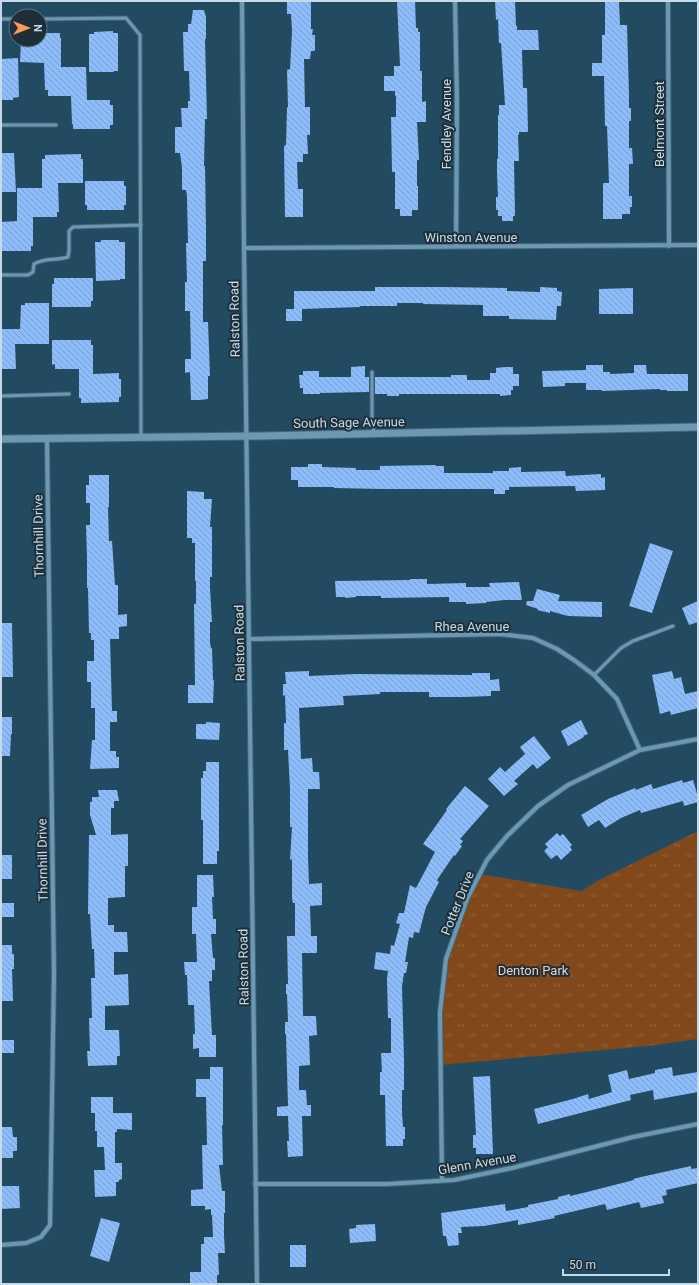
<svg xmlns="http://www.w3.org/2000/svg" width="699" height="1285" viewBox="0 0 699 1285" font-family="Roboto,sans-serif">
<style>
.grass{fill:url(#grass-tufts)}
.building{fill:url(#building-back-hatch)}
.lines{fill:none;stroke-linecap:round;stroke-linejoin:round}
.service-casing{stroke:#42677a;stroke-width:5}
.minor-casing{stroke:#42677a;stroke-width:6}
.tertiary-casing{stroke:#42677a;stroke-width:9}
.service{stroke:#6d98b1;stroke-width:3}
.minor{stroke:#6d98b1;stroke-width:4}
.tertiary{stroke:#6d98b1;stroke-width:7}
.labels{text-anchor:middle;stroke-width:4;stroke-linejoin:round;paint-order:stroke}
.street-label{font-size:13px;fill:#c5dae8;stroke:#1e2f3a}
.park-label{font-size:13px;fill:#edd1bf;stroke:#1e2f3a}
</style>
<defs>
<pattern id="grass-tufts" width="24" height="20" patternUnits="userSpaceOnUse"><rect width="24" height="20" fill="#81481b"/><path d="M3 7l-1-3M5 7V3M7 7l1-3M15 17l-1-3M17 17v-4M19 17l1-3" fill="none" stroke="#91623c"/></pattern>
<pattern id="building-back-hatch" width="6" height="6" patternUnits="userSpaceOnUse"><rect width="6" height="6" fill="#8cbcf9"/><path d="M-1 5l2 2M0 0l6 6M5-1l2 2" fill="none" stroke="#789dcc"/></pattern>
</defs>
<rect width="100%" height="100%" fill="#224b62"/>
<path class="grass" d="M698,832V1039L648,1046L441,1065L440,1013L446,959L467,899L480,874L581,891L599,880L694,833Z"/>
<path class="building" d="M287,1H304V2H311V29H313L312,35H315V51H311L310,59H304L305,107H310V135H307L308,154H303V162H297L298,189H303V217H285L284,146L286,145L287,107H288L287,70L290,69L292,31L291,14H287Z
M397,1H415L416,28H418V32H420V71H422V102L426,101V122H417L419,160H417V186H418V210H412V216H400V209H395V172H392L391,117H396V96H395V91H384V76H394V66H400Z
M495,1H515L516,26H517V30H538L539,50H522L523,88H527L528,132H519V135H518L519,161H514L515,216H513V221H502V216H498V210H496V197H498L497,173V159H498V115H499V105H505L501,43H499L498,19L496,20Z
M605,1H619L620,25H627L629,94V108H631V121H629V148H632L633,164H629V196H632V207H630V214H622V219H603V183H609L607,126H605L604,76H592V63H602V35H605Z
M193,10H204L206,17V39H205L207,119H205L204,166H205L206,228V261H203V322H208L210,376H208V399L200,400H191L190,372L185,373V359H191L190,311H185V282H187L186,243H188L187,197L186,190H182V168L180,153H175V127H182L181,108H188V101H190L189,71H184L183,32H188V24H191Z
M113,31V33H118V71H114V72H89V34H94V32Z
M40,33H60V38H61V67H86L87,100H110V105H113V125H110V129H73V124H72L71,96H48V90H45L44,63L20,62L21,40H40Z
M18,58L19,97L13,98V100H1V59Z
M1,153H14L16,192H1Z
M81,154V159H83V183H58L59,212H57V217H33V246H31V251H1V222L17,221V188H42V159H45V155Z
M85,181H124V186H126V205H124V210H87V205H85Z
M101,240H119V242H125V279H120V280L96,281L95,242H101Z
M54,278H93V301H91V307H52V284H54Z
M375,287H442L507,288V291L540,292V287L557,288V291L562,292L561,306H557L556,320L509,319V316H483V305L423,304V303H397V306H360V307L302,309V321H286V309H294V291H375Z
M633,288V314H599V289Z
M25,303H49V344H15L16,369H1V329H20L21,305H25Z
M52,340H91V345H93V374L119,373V379H121V397H119V402L81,403V398H79V369H55V364L52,365Z
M586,365H603V372H610V374L634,373V365H646L647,374H688V391H667V390H660V389L602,391V390H586V383H565V386L543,387L542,371L586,370Z
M365,366V377H369V392L320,393V394H303V388H300L299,375H303V371H319V377H351V367Z
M505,367H513V374H519V386H513V390H511V395L500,396V394H399V396H387V394H375V377H451V375H467V380H490V373H496V368Z
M308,464H322V467L356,468V470H380V466L436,465V466H444V473H493V471H509V468L521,467V472L565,471L566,476L601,474V478L605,477V490L576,491L575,486L509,487V490H505V494H494V489H382L334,488V487H298V480H291V467H308Z
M89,475H109V507H108L109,541H112L115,585H118V615L127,614V626L119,627V639H110L112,711H117V722H110V751H116V757H119V768L90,769L92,740H95V708H91V682H87V661H94V640H91V633H89L88,588H87V557L86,525H90V503H86V485H89Z
M187,491L204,492V499H212L210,527H212V577H210V588L212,622H210V643L211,648H212L213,680H214L213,703H188V685H195L194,604H196V581H195V543H192V538H187Z
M650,543L673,551L652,613L629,606Z
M410,579H427V584L466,583V587H490L489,583L519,582L522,600H504L486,602V603L466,604V602H449V597L381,598V596H356V597L345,598V597H336L335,581L410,580Z
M537,589L560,595L558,601L602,602V617L568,616L550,611V613L537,610L538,609L526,605L527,601H533Z
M698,601V622L689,625L682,608Z
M1,623H12L13,677H1Z
M309,671V676L357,674L472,675V673H490V680L499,679L500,691H491V696L463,697H429V692H380V694L343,696L344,705L299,708L301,759L312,758L313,772H319L320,789H308V857L309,884L322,883V905L310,906L311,936H317V953H302L303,1016H316L317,1035L309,1036L310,1065L299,1066V1090H306L307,1105H311V1116H302L303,1156L288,1157L287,1141H289L288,1116H277V1107L288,1106L286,1034H285V1022H288L287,994H286V984H288L287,936H295V903H293L292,899V859L290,860L292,827H290V789L288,750H284V723H286L285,695L283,696V684H286L285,672Z
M672,671L674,679L681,677L685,694L698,691V708L671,715L670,711L660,714L652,675Z
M1,717H12V734H11L10,756H1Z
M581,720L588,734L583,736L584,737L568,746L561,731Z
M206,722L220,723L219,740L196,739V724H206Z
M534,736L551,758L537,769L533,764L514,781L518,784L504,796L488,779L500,767L505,772L525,754L520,747Z
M206,762H219V851H217V864H203V820H201V778H203V771H206Z
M682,780L683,783L693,780L698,797V802L684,806L683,801L641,813L640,810L621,818L605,828L599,820L588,827L581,815L608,799L635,788L636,790L651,784L653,789Z
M465,786L489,806L460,839L463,841L460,845L462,846L455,856L454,855L437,880L439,882L426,907L419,933L414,932L413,938L409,937L405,962H408L406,973H404L402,986L404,1060V1090H402V1113L403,1127H405V1139H403V1146H386L385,1095H380V1072H382L381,1053H391V1018H388L387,978L388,971L374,969L376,952L390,954L391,945L394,946L400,924L396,923L399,913H404L410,885L416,888L435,852L423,844L447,810L446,809Z
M98,790H117L119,801H114V808H111V835L128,834V866H125V897L108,898V925H114V932H127L128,952H114V975L128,974L129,1005L105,1006V1030H119L120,1056H117V1065L88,1066L87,1051H90L89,1018H92L91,978H95L94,949H92L90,914H88L89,835H96L90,815V802H92V797H99Z
M557,833L560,836L563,834L572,845L570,847L572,850L561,860L557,855L551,859L544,851L548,847L545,844Z
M1,855H12V879H1Z
M197,875H213L214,897H212L213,919H216V934H211L213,958H215V970H212V981H209L212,1035H216V1057H199V1048L193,1049V1034H195L194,1005H188L187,975H185L184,962H197L196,934H192V907H197Z
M1,903H14V917H1Z
M1,945H12V954H14V969H12L13,1001H1Z
M1,1040H14V1053H1Z
M210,1067H223V1125H222L223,1165H219L222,1191H225V1213H224V1236L225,1253H218L219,1275H217V1284H190V1272H201V1244H204V1237H213L212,1215H211V1209L205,1210V1206H191V1190L203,1189L202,1145H207L206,1097H196V1079H210Z
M672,1067L673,1076L698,1072V1092L654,1100L653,1090L630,1095L631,1100L538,1124L534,1109L573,1099L588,1094L589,1099L612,1092L608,1075L627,1070L629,1079L655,1073V1070Z
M490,1076L493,1154H476V1148H473V1135H476L473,1077Z
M91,1097H113V1113H132V1130L117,1129V1132H115V1163H122V1179L119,1180V1182H116V1196L95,1197L94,1170H105L104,1147H97V1131H95V1113H91Z
M1,1127H12L13,1137H17V1151H13V1158H1Z
M691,1166V1169L698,1168V1183L666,1190L667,1195L662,1196L664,1203L641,1208L639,1202L607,1210L605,1204L554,1216L555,1218L518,1225V1220L484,1226L461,1227L462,1233H458L459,1245L448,1246L446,1236H443L441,1213L505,1204L506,1211L528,1207V1205L558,1199V1197L570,1194V1196L583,1193L634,1180L633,1179L641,1177Z
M1,1186H19L20,1208L1,1209Z
M101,1218L120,1223L109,1262L90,1256Z
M375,1224L376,1241L350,1243L349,1229L356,1228V1225Z
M290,1245H306V1267H290Z"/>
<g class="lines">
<defs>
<path id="service" d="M1,19H16
M40,19L126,18L140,35L141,437
M1,125H56
M1,275H28L33,272L34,264C46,257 56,261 68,257L69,251V231L73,227L141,225
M372,372V418L374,434
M1,396L69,394
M594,675L621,648L633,641L673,626"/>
<path id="minor" d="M242,1L244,248L257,1284
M455,1L457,102L456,247
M668,1L669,246
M244,248L698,245
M249,639L500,634L533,638L557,649L574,660L594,675L617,699L640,750
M442,1180L440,1013L446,959L467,899L487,860L507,836L538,806L568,785L640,750L698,739
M255,1184H387L454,1180L512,1168L633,1137L698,1124
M1,1245L26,1243L41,1237L50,1225L54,974L47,439"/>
<path id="tertiary" d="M1,439L260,436L698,427"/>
</defs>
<use href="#service" class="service-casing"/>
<use href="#minor" class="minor-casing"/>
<use href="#tertiary" class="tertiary-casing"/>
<use href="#service" class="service"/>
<use href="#minor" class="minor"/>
<use href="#tertiary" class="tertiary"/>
</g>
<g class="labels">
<g class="street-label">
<text transform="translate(446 124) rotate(-90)" y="5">Fendley Avenue</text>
<text transform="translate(659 124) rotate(-90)" y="5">Belmont Street</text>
<text x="471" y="242">Winston Avenue</text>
<text transform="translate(234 319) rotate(-91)" y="5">Ralston Road</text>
<text transform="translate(349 422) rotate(-1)" y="5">South Sage Avenue</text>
<text transform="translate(38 536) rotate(-91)" y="5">Thornhill Drive</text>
<text x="472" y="631">Rhea Avenue</text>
<text transform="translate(239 643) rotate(-91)" y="5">Ralston Road</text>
<text transform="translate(42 860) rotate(-91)" y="5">Thornhill Drive</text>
<text transform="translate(457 903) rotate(-68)" y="5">Potter Drive</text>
<text transform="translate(243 967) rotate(-91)" y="5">Ralston Road</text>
<text transform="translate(477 1163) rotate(-10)" y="5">Glenn Avenue</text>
</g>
<g class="park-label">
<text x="533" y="975">Denton Park</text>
</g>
</g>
<rect width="699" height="1285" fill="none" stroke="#c5dae8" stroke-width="4"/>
<g transform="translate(28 28) rotate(90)"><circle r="19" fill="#1e2f3a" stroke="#617380"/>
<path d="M0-3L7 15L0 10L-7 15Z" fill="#fd9d55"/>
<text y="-6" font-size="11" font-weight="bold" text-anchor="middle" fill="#c5dae8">N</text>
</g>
<path d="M563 1269v6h106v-6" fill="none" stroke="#c5dae8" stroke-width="2"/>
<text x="569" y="1269" font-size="12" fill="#c5dae8" stroke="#1e2f3a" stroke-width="3" paint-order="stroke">50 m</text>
</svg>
